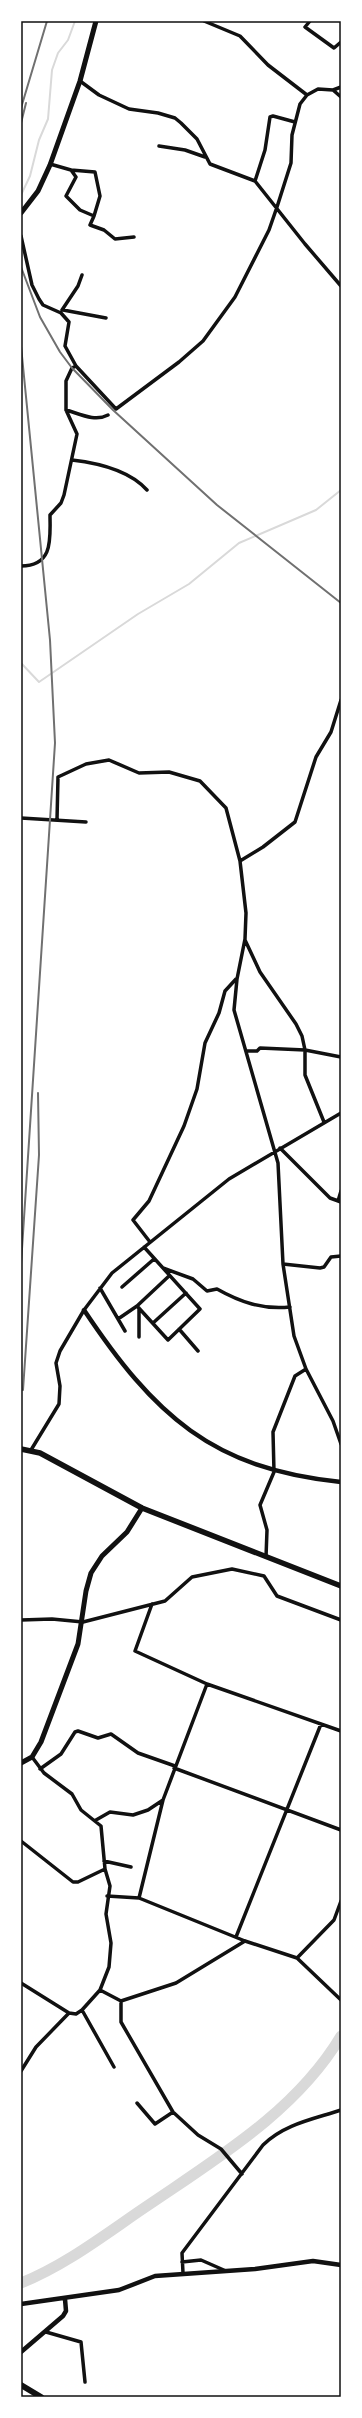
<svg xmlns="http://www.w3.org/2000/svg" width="362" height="2418" viewBox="0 0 362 2418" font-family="'Alegreya Sans',sans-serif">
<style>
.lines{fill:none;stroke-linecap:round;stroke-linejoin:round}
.stream{stroke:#d9d9d9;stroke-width:2}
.river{stroke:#d9d9d9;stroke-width:11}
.minor{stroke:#111;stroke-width:3.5}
.tertiary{stroke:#111;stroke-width:4.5}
.secondary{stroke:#111;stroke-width:5}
.primary{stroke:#111;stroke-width:5.5}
.trunk{stroke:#111;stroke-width:6}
.rail{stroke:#707070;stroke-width:2}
.neatline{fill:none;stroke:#111;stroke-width:1.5}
</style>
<rect width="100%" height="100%" fill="#fff"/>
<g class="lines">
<path class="stream" d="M21,195L30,176L39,140L48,119L52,70L58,53L68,40L75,21
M21,663L39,682L138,614L189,584L239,543L316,510L341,490"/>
<path class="river" d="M21,2283C68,2264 108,2232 150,2204C219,2157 297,2110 341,2036"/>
<path class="minor" d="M204,21L240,36L268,65L307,95
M310,21L305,27L334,48L341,42
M80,81L99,95L129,109L158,113L175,118L181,123L197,139L210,164L255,181L305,244L341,286
M333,90L341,97
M159,146L185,150L205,157
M50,164L71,170L76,177L66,196L80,210L94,216L100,196L95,172L71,170
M255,181L265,150L270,117L273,116L295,122
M94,216L90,225L104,230L115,239L134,237
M21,236L32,285L39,299L43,305L61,313L69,322L65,346L76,366L72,368L66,381V410L77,434L64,495L61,503L50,515C50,538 54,566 21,566
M62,310L78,286L82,275
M63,310L106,318
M76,366L116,409L179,362L203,341L235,297L269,230L277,207L291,163L292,135L300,104L307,95L318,89L333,90L341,87
M66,410C80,414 95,422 108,415
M72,460C98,463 129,470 147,490
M21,818L86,822
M57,820L58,777L86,764L109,760L139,773L169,772L200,781L226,808L240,861L246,913L245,939L237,979L234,1010L278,1163L283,1264L294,1336L306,1369L333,1421L341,1444
M240,861L263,847L295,822L316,757L331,732L341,700
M245,940L260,972L296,1024L302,1036L305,1050V1075L324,1122
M246,1051H257L260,1048L305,1050L341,1057
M280,1148L330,1198L341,1202
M338,1201L341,1191
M150,1242L133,1220L149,1201L184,1126L197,1089L205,1043L219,1013L225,991L236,979
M144,1247L200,1309L168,1340L137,1306L169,1276
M283,1264L320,1268L324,1267L331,1257L341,1256
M163,1268L193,1279L207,1291L217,1289C240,1302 263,1310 290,1307
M122,1287L154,1259
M100,1288L125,1331
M139,1308V1337
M118,1319L137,1306
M153,1323L186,1293
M179,1329L198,1351
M31,1450L59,1404L60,1386L56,1363L60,1351L84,1310L112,1273L229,1179L341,1113
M266,1557L267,1530L260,1505L274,1472L273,1432L295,1376L306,1369
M152,1604L135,1651L207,1684L341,1731
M21,1620L52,1619L83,1622L165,1601L192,1577L232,1569L264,1576L277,1596L341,1620
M174,1768L341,1830
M40,1769L61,1754L75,1732L78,1731L98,1738L111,1734L138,1753L175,1766
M96,1820L110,1812L133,1815L148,1810L163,1800
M21,1841L73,1882H78L105,1869
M104,1861L131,1867
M107,1896L139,1898L245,1941L297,1958L341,2000
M139,1898L163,1800L207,1684
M236,1937L321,1724
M297,1958L334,1920L341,1901
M21,1983L69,2013L76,2014L82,2010L100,1990L109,1967L111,1943L106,1914L110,1886L105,1869L101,1826L81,1810L72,1794L44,1773L32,1757
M100,1990L121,2001
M121,2001V2022L173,2112L198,2135L221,2149L242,2174
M121,2001L176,1983L245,1941
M82,2010L114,2067
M21,2071L36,2047L69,2013
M137,2103L155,2124L173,2112
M182,2262L201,2260L226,2271
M183,2273L182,2253L263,2145C284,2124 314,2119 341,2110
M46,2332L81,2342L85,2382"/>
<path class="tertiary" d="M84,1310C154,1415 212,1469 341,1482
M21,2304L119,2290L155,2276L255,2269L313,2261L341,2265
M21,2352L63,2316L66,2311L65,2299"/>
<path class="secondary" d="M21,213L38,191L50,165L80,81L96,21
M21,1763L32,1757L41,1742L78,1644L86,1591L91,1573L102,1556L127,1532L142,1508"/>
<path class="primary" d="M21,1449L40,1453L142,1508L341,1586"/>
<path class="trunk" d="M21,2385L41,2397"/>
<path class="rail" d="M21,108L47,21
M21,123L26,103
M21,267L40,317L60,352L72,368L113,410L217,505L341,603
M21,346L50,640L55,743L21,1264
M23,1390L39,1155L38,1093"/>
</g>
<rect width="362" height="2418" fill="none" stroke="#ffffff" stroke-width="44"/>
<rect x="22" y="22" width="318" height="2374" class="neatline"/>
</svg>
